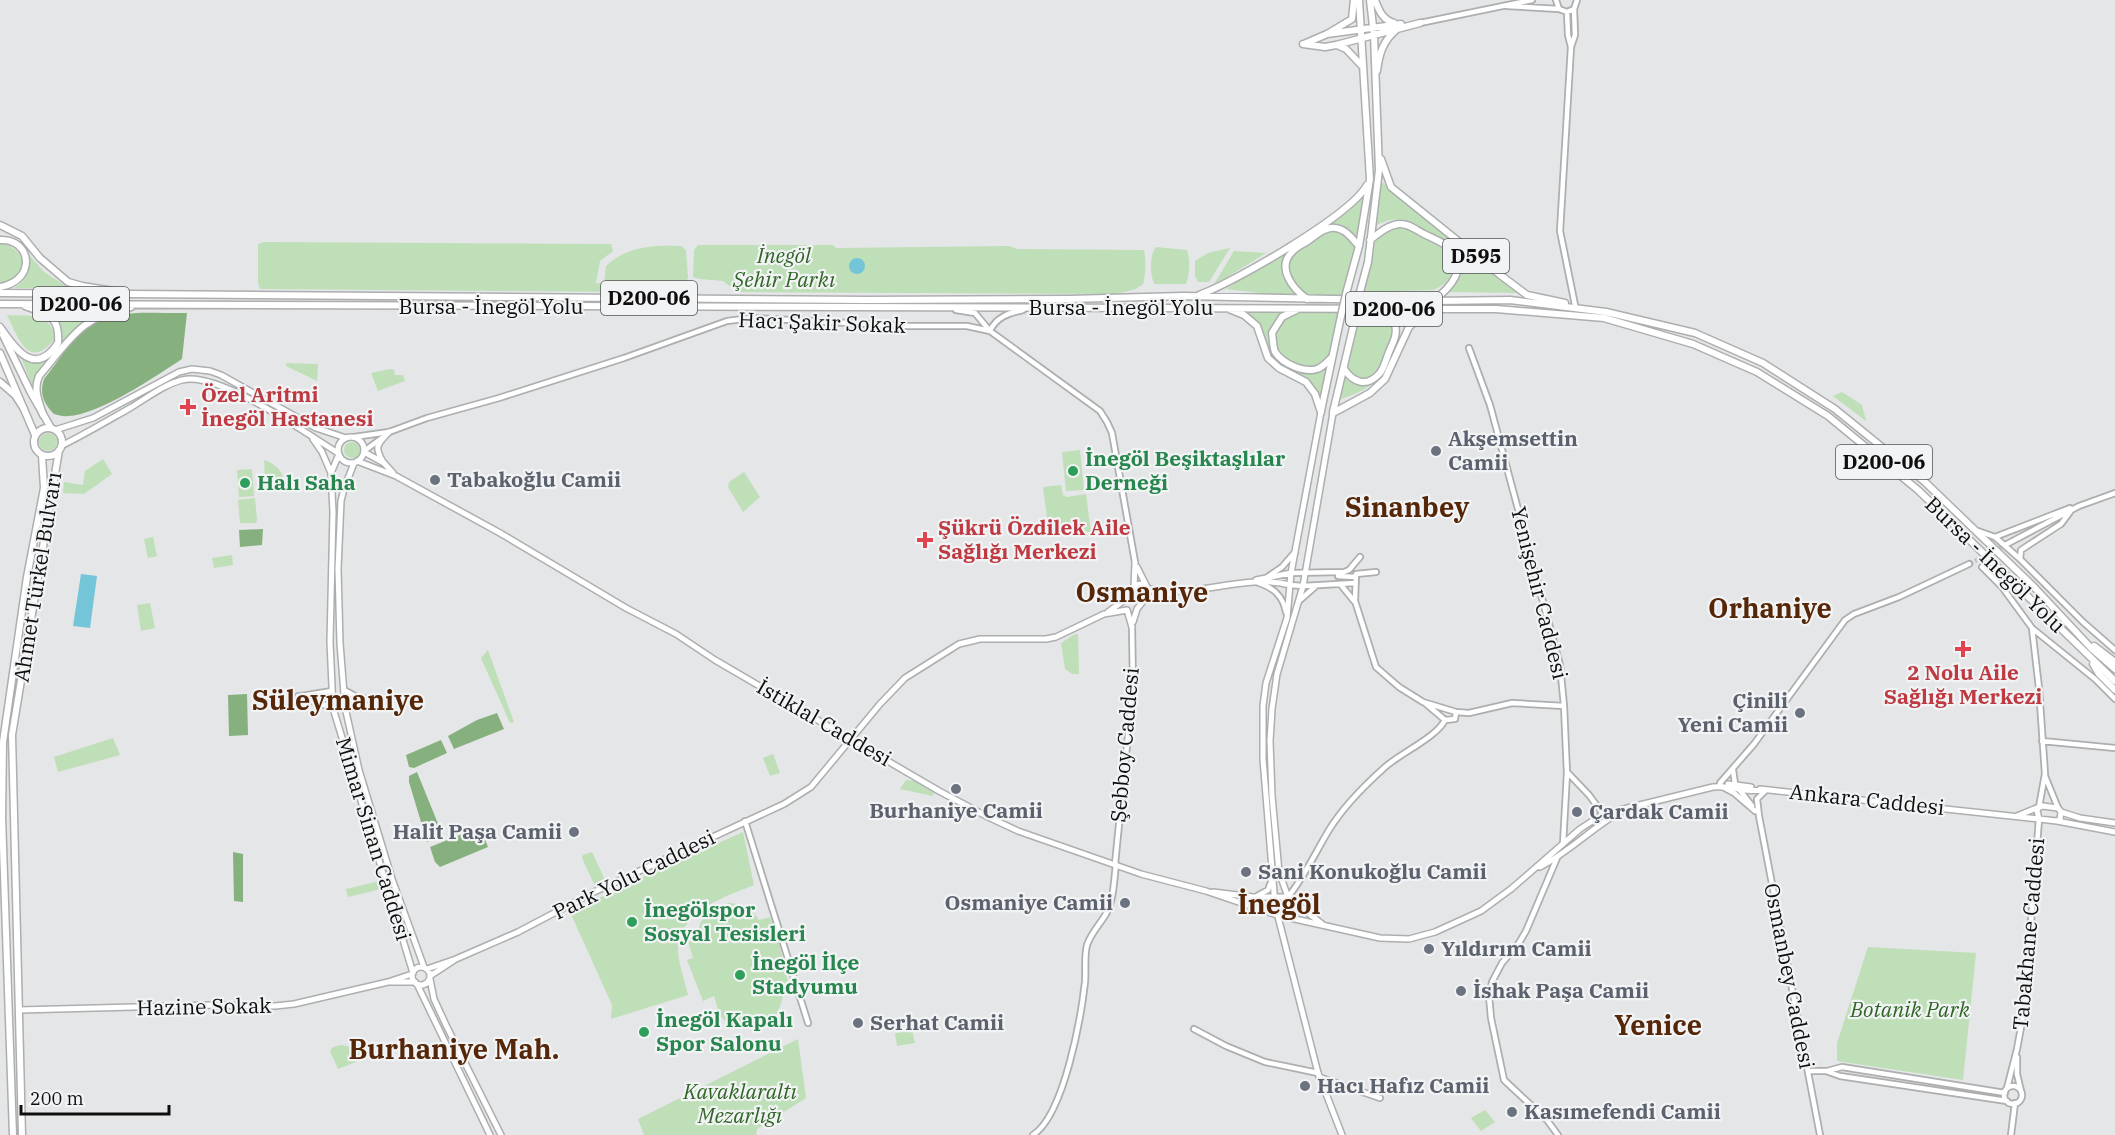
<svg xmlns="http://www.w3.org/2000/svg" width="2115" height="1135" viewBox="0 0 2115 1135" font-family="'IBM Plex Serif',serif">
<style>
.green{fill:#bedfb7}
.forest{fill:#86b07e}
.water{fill:#75c5d9}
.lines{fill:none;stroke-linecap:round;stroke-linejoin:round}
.tertiary-tunnel{stroke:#c5c6c7;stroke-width:4.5;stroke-dasharray:4.5 2;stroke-linecap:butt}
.tertiary-casing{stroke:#adaeaf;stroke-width:8}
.secondary-casing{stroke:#adaeaf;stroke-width:8}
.primary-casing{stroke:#adaeaf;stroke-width:9}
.trunk-casing{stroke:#adaeaf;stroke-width:9}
.tertiary{stroke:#fff;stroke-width:4.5}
.secondary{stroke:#fff;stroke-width:5}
.primary{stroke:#fff;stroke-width:6}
.trunk{stroke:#fff;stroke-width:6}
.trunk-bridge-casing{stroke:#adaeaf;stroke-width:9;stroke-linecap:butt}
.trunk-bridge{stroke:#fff;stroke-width:6}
.health-dot{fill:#e0444e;stroke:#f2f3f4;stroke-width:2}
.worship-dot{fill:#6b7280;stroke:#f2f3f4;stroke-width:2}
.leisure-dot{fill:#2e9e5b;stroke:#f2f3f4;stroke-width:2}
.labels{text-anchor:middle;stroke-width:4.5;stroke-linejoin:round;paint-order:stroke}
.shield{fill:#f2f3f4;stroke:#525354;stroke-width:1.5}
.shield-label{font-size:20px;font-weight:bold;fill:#0e0e0f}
.park-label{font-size:21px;font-style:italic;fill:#2f6625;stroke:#f2f3f4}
.street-label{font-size:21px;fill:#0e0e0f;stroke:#f2f3f4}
.health-label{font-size:21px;font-weight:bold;fill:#be3a42;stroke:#f2f3f4;text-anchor:start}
.worship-label{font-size:21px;font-weight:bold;fill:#5b616d;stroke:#f2f3f4;text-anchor:start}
.leisure-label{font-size:21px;font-weight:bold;fill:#27864d;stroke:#f2f3f4;text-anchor:start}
.district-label{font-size:27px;font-weight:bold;fill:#552608;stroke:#f2f3f4}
</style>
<rect width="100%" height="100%" fill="#e5e6e7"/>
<path class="green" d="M1370,179L1345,299H1308L1226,289L1350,205Z
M1382,182L1520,293L1447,292C1472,265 1463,251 1434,235C1412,223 1400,212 1375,226Z
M1405,226C1421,236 1456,248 1452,270C1451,281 1442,286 1433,290L1362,292C1368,263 1368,227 1405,226Z
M264,242L611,244L613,251L600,261L596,283H604L606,266C627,246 654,245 681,246L686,250L688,278L686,281L661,282L640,292L260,289L258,283V244Z
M0,244C17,244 31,264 16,278C13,281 7,282 3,284H0Z
M698,245H833L836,248L1009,246L1017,249L1140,250H1144C1146,261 1146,273 1143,284L1136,289L1116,294L737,292L723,281L700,279L693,277L694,250Z
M1156,247L1187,250C1190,258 1190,275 1186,284H1154C1150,274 1149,255 1156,247Z
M23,248L44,272L69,288H14L22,282L29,267Z
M1230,248L1209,282H1198L1195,276V261L1208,253Z
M1234,251L1266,253L1213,286Z
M1226,307L1343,308L1321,412L1306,382L1268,358L1257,326Z
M1357,308L1384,312L1396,327L1378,376C1370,390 1354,394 1339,400L1343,376L1352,382L1362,384L1344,369Z
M47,312H100L77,328L36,375L32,385L21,358C54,372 78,332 47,312Z
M7,315C28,316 54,312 54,340C28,371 18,337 7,315Z
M286,363L318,364L317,381L286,366Z
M391,369L394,370L395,375H403L405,381L378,391L371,373Z
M1842,392L1862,405L1866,421L1833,396Z
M39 442a9 9 0 1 1 18 0a9 9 0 1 1-18 0Z
M344 450a8 8 0 1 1 16 0a8 8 0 1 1-16 0Z
M1080,450L1084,490L1066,491L1062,452Z
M103,459L112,474L84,494L63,493L64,482L83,485L85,471Z
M264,460C272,462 282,470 283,478L265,480Z
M252,469L254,496L239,497L237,470Z
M744,472L760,497L743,512L728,487L729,482Z
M1061,485L1063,495L1067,497L1086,494L1091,532L1049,533L1043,487Z
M255,498L257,520L256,523H240L238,500Z
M153,537L157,556L148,558L144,539Z
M232,555L233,565L214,568L212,558Z
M150,603L155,628L141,631L137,605Z
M1075,634H1078L1079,674H1072L1065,669L1061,643Z
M488,650L514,722L510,723L481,658Z
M113,738L120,755L58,772L54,757Z
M773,754L780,773L770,776L763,758Z
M906,780L915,781L934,793L933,796L900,789Z
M743,832L754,885C725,897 680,910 678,949C678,963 685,981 688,995L611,1019L612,1005L570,912L649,874Z
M592,852L605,880L603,884L596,888L582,858L583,855Z
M380,881L381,889L348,897L346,889Z
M729,903C743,904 751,908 759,920L770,917L778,939L790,991L783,995C777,1025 763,1030 734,1028L720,1016L714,996L703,1001L687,960L693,958L688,942L697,938C699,918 709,907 729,903Z
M1868,947L1976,953L1963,1080L1837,1061V1043Z
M912,1031L915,1043L897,1046L895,1033Z
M798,1039L806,1098L757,1129L756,1135H644L638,1119Z
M341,1045L369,1051L371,1056L338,1069L330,1051L333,1047Z
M1485,1110L1495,1122L1481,1131L1471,1118Z"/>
<path class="forest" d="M187,313L182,359C156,376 99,415 68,416C64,417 59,415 54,414C44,404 39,394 44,379C59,361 74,334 94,323C121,308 158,314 187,313Z
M263,529L262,545L240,547L239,530Z
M247,694L248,735L229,736L228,695Z
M497,713L504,729L454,749L448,736L477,720Z
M441,740L447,753L414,768L409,767L406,755Z
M417,772L443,836L427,842L409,782V776Z
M480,827L488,847L440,867L435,862L430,847Z
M233,852L243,854V902L234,901Z"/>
<path class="water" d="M849 266a8 8 0 1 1 16 0a8 8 0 1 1-16 0Z
M81,574L97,576L90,628L73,626Z"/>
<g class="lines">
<path class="tertiary-tunnel" d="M1969,564L2007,544"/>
<defs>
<path id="tertiary" d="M1556,0L1559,9
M1507,6L1559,9L1567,12L1574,9
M1567,12L1568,35L1571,47
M1420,23L1532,0
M1575,305L1560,231L1571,47L1575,35L1574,9L1577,0
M956,310L975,313L990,331C996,317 1009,313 1023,310
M1469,348L1490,405L1560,665L1564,706L1567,773L1563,844
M354,437L389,432L427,418L499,398L624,358L727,321L751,318L907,326H967L990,331L1100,411L1107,422L1112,433L1135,562
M364,451L382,438
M1978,531L1995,537L2020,559L2083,622L2115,650
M1995,537L2070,508
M2007,544L2079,506L2115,493
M2020,559L2021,550L2061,524L2070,512
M1982,567L2002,587L2032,628L2039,688L2045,774L2039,807
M1376,572L1356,574L1355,601L1376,667L1399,687L1423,702L1456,712L1469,713L1512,703L1564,706
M1291,573L1344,572L1349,570L1360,557
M1338,576L1356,577
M1266,578L1282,567L1295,552
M1259,583C1275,588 1283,597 1286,612
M1290,585L1303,586L1355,583
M1341,585L1354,601
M1300,600L1316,586
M2033,629L2095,679L2115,699
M344,690L357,697L381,702
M298,696L333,708
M301,696L332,691
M1425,703L1445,720L1455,719L1456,712
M345,707L358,708L378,703
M2042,741L2115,748
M1733,770L1735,784L1752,806
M1568,773L1589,795L1603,814
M2045,776L2058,808
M1765,791L1757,799L1759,816L1820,1135
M1755,811L1734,793L1721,786L1720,783L1754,744L1845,620L1854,614L1899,597L1969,564
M745,821L808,1023
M1557,858L1526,931L1519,943L1502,963L1492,982L1489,996L1491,1018L1504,1080L1547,1120L1558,1135
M1115,864L1133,686L1132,627
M1257,896L1268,890L1272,879
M1288,897C1305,876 1315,853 1329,830C1343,807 1364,786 1384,768C1399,754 1437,737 1445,720
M1194,1029L1226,1046L1265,1062L1318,1073
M2017,1057V1074L2021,1091
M1808,1071H1826L1840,1076L2007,1101
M1827,1071L1842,1067L2005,1093
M1319,1077L1380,1098
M2004 1095a9 9 0 1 1 18 0a9 9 0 1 1-18 0Z
M2007,1088L2017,1049L2024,1011L2039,819
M1033,1135C1064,1115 1081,1018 1085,982C1086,970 1084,956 1087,945C1091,933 1100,924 1106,914C1114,899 1114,880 1116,864
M2011,1135L2015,1103"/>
<path id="secondary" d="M1321,412L1291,573L1287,618L1266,683L1263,706V759L1275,905L1318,1073L1342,1135
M55,430L93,418L179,372L192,369L210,371L221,375L316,428L346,438
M338 450a13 13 0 1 1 26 0a13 13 0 1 1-26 0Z
M313,439L322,452L331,473
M61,446C85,434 107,421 130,408C147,398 163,385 182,380C218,370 307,434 338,453
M364,452L384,463L393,473
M339,454L331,473L333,512L330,642L333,708L413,973
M357,461L396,476L500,533L626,608L676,634L715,660L939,791L988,817L1018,831L1141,874L1206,891L1277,915L1380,938L1409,939L1435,932L1481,911L1511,889L1580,829L1603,814L1713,787C1730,785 1746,793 1762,790
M383,462C374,446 377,445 389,432
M354,463L344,489L341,501L338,569L340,643L345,707L359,770L392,879L424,967
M1137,567L1146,585
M1256,580L1291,573
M1133 592a8 8 0 1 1 16 0a8 8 0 1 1-16 0Z
M1134,588L1135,562
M1149,589C1196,599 1244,573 1290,585
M1146,599L1172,594
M1108,612L1126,599L1133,591
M1133,622L1137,609L1144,600
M1728,784L1751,787
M1760,789L2039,819
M2043,806L2058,808L2061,812L2060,819L2057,821L2039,819L2037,811L2039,807Z
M2061,812L2080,818L2115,823
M2017,816L2039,807
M2057,821L2115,832
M1540,867C1569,852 1592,828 1621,811
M1213,892L1253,897H1287
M1288,897L1322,924
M1290,917L1288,897L1279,872L1272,796L1270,741L1272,709L1277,674L1303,586L1333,413
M456,959L518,932L594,892L784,804L811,787L880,704L905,678L959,644L980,639H1046L1056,637L1104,614L1127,610L1132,627
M412 976a9 9 0 1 1 18 0a9 9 0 1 1-18 0Z
M427,969L456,959L430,976
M412,974L388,982H415
M430,979L434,999L446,1025L501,1135
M417,984L490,1135
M19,1010L210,1005L275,1006L294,1004L388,982"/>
<path id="primary" d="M3,335L30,391L51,428
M0,353L35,435
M34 442a14 14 0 1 1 28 0a14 14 0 1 1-28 0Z
M13,1135L2,817L3,742L27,577L44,488L42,456
M22,1135L12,735L59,450"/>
<path id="trunk" d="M1375,0C1379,11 1383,20 1394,23
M1327,34L1401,24
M1303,44L1325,47L1336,45L1420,23
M1304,44L1327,34L1352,19L1354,0
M1337,45L1346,49L1363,67
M1377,71C1379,54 1383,41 1396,30
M1381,159L1391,187L1499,274L1527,295L1565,303
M0,225L22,236L40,258L68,282L82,286L113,291
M0,240C31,238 38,280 0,287
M1370,240C1379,233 1388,225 1399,224C1408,223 1416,230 1424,234C1432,238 1443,242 1449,248C1470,267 1450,288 1433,301
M1347,290L1359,246L1370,179L1359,0
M1360,292L1368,262L1379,170L1374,35L1370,0
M0,293L867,300L1069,299L1183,296L1433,301L1510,300L1606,312L1695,333L1763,363L1835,409L1925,482L2034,587L2092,649L2115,669
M1199,295C1233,283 1351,215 1367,185
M1307,299C1293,289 1276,268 1292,252C1296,247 1303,244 1308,241C1317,234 1329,223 1342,230C1349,233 1354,241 1359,246
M0,304L1436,309H1496L1604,318L1693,344L1757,372L1828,416L1918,490L2115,681
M1229,309L1244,315L1257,326L1268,358L1279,368L1306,382L1315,394L1321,412
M1298,309L1282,317L1272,333C1273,339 1273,347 1275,352C1283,364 1304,373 1317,369C1323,367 1328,361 1332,357
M0,327C15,349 35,378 58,343C60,315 47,314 25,306
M1344,369C1353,382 1366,388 1379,374C1384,369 1386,359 1389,352C1392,344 1398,335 1395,325C1393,317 1385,313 1378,310
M0,382L15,395L24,409
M1321,411L1341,316
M1333,412L1356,315
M1333,413L1370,393L1385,379L1409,327L1420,317L1433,310
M43,415C39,401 33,390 39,376C69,341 81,315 131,307
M2094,646L2115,662
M2093,664L2099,674L2115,690"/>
</defs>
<use href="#tertiary" class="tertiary-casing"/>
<use href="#secondary" class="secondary-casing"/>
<use href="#primary" class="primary-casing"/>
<use href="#trunk" class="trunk-casing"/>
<use href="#tertiary" class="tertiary"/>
<use href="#secondary" class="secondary"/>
<use href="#primary" class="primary"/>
<use href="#trunk" class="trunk"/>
<defs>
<path id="trunk-bridge" d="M1356,315L1360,292
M1341,316L1347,290"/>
</defs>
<use href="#trunk-bridge" class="trunk-bridge-casing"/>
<use href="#trunk-bridge" class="trunk-bridge"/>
</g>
<g class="health-dot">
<path d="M185 398h6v6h6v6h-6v6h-6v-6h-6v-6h6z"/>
<path d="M922 531h6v6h6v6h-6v6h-6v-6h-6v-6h6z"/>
<path d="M1960 640h6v6h6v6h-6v6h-6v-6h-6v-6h6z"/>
</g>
<g class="worship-dot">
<circle cx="1436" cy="451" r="6"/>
<circle cx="435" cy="480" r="6"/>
<circle cx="1800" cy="713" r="6"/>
<circle cx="956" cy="789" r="6"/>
<circle cx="1577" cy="812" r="6"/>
<circle cx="574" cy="832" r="6"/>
<circle cx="1246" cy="872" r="6"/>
<circle cx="1125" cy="903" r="6"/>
<circle cx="1429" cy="949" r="6"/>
<circle cx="1461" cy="991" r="6"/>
<circle cx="858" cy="1023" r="6"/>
<circle cx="1305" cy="1086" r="6"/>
<circle cx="1512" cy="1112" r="6"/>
</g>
<g class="leisure-dot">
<circle cx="1073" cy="471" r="6"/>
<circle cx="245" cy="483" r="6"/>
<circle cx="632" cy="922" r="6"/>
<circle cx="740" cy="975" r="6"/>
<circle cx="644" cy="1032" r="6"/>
</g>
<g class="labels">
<g class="shield">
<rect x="1443" y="239" width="66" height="34" rx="4.5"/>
<rect x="601" y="281" width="96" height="34" rx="4.5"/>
<rect x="33" y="287" width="96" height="34" rx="4.5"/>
<rect x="1346" y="292" width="96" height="34" rx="4.5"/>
<rect x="1836" y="445" width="96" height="34" rx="4.5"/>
</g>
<g class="shield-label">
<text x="1476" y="263">D595</text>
<text x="649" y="305">D200-06</text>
<text x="81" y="311">D200-06</text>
<text x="1394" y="316">D200-06</text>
<text x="1884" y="469">D200-06</text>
</g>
<g class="park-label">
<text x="784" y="263">İnegöl<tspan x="784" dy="24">Şehir Parkı</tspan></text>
<text x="1910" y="1017">Botanik Park</text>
<text x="740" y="1099">Kavaklaraltı<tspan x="740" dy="24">Mezarlığı</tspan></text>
</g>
<g class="street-label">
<text x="491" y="314">Bursa - İnegöl Yolu</text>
<text x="1121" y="315">Bursa - İnegöl Yolu</text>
<text transform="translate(822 323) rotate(2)" y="7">Hacı Şakir Sokak</text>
<text transform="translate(1995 565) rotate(44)" y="7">Bursa - İnegöl Yolu</text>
<text transform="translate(38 577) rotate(-81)" y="7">Ahmet Türkel Bulvarı</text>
<text transform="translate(1539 593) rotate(76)" y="7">Yenişehir Caddesi</text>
<text transform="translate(824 723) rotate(30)" y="7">İstiklal Caddesi</text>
<text transform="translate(1125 745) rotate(-85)" y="7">Şebboy Caddesi</text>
<text transform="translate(1867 800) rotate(6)" y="7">Ankara Caddesi</text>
<text transform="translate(373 839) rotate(73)" y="7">Mimar Sinan Caddesi</text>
<text transform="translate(634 875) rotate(-26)" y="7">Park Yolu Caddesi</text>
<text transform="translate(2029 934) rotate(-85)" y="7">Tabakhane Caddesi</text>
<text transform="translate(1789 976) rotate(79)" y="7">Osmanbey Caddesi</text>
<text transform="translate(204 1007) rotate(-1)" y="7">Hazine Sokak</text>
</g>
<g class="health-label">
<text x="201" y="402">Özel Aritmi<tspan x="201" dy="24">İnegöl Hastanesi</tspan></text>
<text x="938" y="535">Şükrü Özdilek Aile<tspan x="938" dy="24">Sağlığı Merkezi</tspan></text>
<text x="1963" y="680" text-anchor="middle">2 Nolu Aile<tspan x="1963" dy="24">Sağlığı Merkezi</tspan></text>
</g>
<g class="worship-label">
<text x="1448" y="446">Akşemsettin<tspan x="1448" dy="24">Camii</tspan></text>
<text x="447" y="487">Tabakoğlu Camii</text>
<text x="1788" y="708" text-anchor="end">Çinili<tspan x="1788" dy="24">Yeni Camii</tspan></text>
<text x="956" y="818" text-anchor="middle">Burhaniye Camii</text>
<text x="1589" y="819">Çardak Camii</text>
<text x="562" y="839" text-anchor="end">Halit Paşa Camii</text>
<text x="1258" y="879">Sani Konukoğlu Camii</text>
<text x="1113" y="910" text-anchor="end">Osmaniye Camii</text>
<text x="1441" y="956">Yıldırım Camii</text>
<text x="1473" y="998">İshak Paşa Camii</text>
<text x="870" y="1030">Serhat Camii</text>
<text x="1317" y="1093">Hacı Hafız Camii</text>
<text x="1524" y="1119">Kasımefendi Camii</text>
</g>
<g class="leisure-label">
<text x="1085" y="466">İnegöl Beşiktaşlılar<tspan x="1085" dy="24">Derneği</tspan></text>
<text x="257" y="490">Halı Saha</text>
<text x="644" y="917">İnegölspor<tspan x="644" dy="24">Sosyal Tesisleri</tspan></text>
<text x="752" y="970">İnegöl İlçe<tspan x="752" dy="24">Stadyumu</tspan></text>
<text x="656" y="1027">İnegöl Kapalı<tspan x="656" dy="24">Spor Salonu</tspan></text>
</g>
<g class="district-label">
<text x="1407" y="517">Sinanbey</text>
<text x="1142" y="602">Osmaniye</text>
<text x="1770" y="618">Orhaniye</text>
<text x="338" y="710">Süleymaniye</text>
<text x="1279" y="914">İnegöl</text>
<text x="1658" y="1035">Yenice</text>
<text x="454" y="1059">Burhaniye Mah.</text>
</g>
</g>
<path d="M21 1105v9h148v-9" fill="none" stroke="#0e0e0f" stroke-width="3"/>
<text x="30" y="1105" font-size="18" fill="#0e0e0f" stroke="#f2f3f4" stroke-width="4.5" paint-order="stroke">200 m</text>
</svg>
